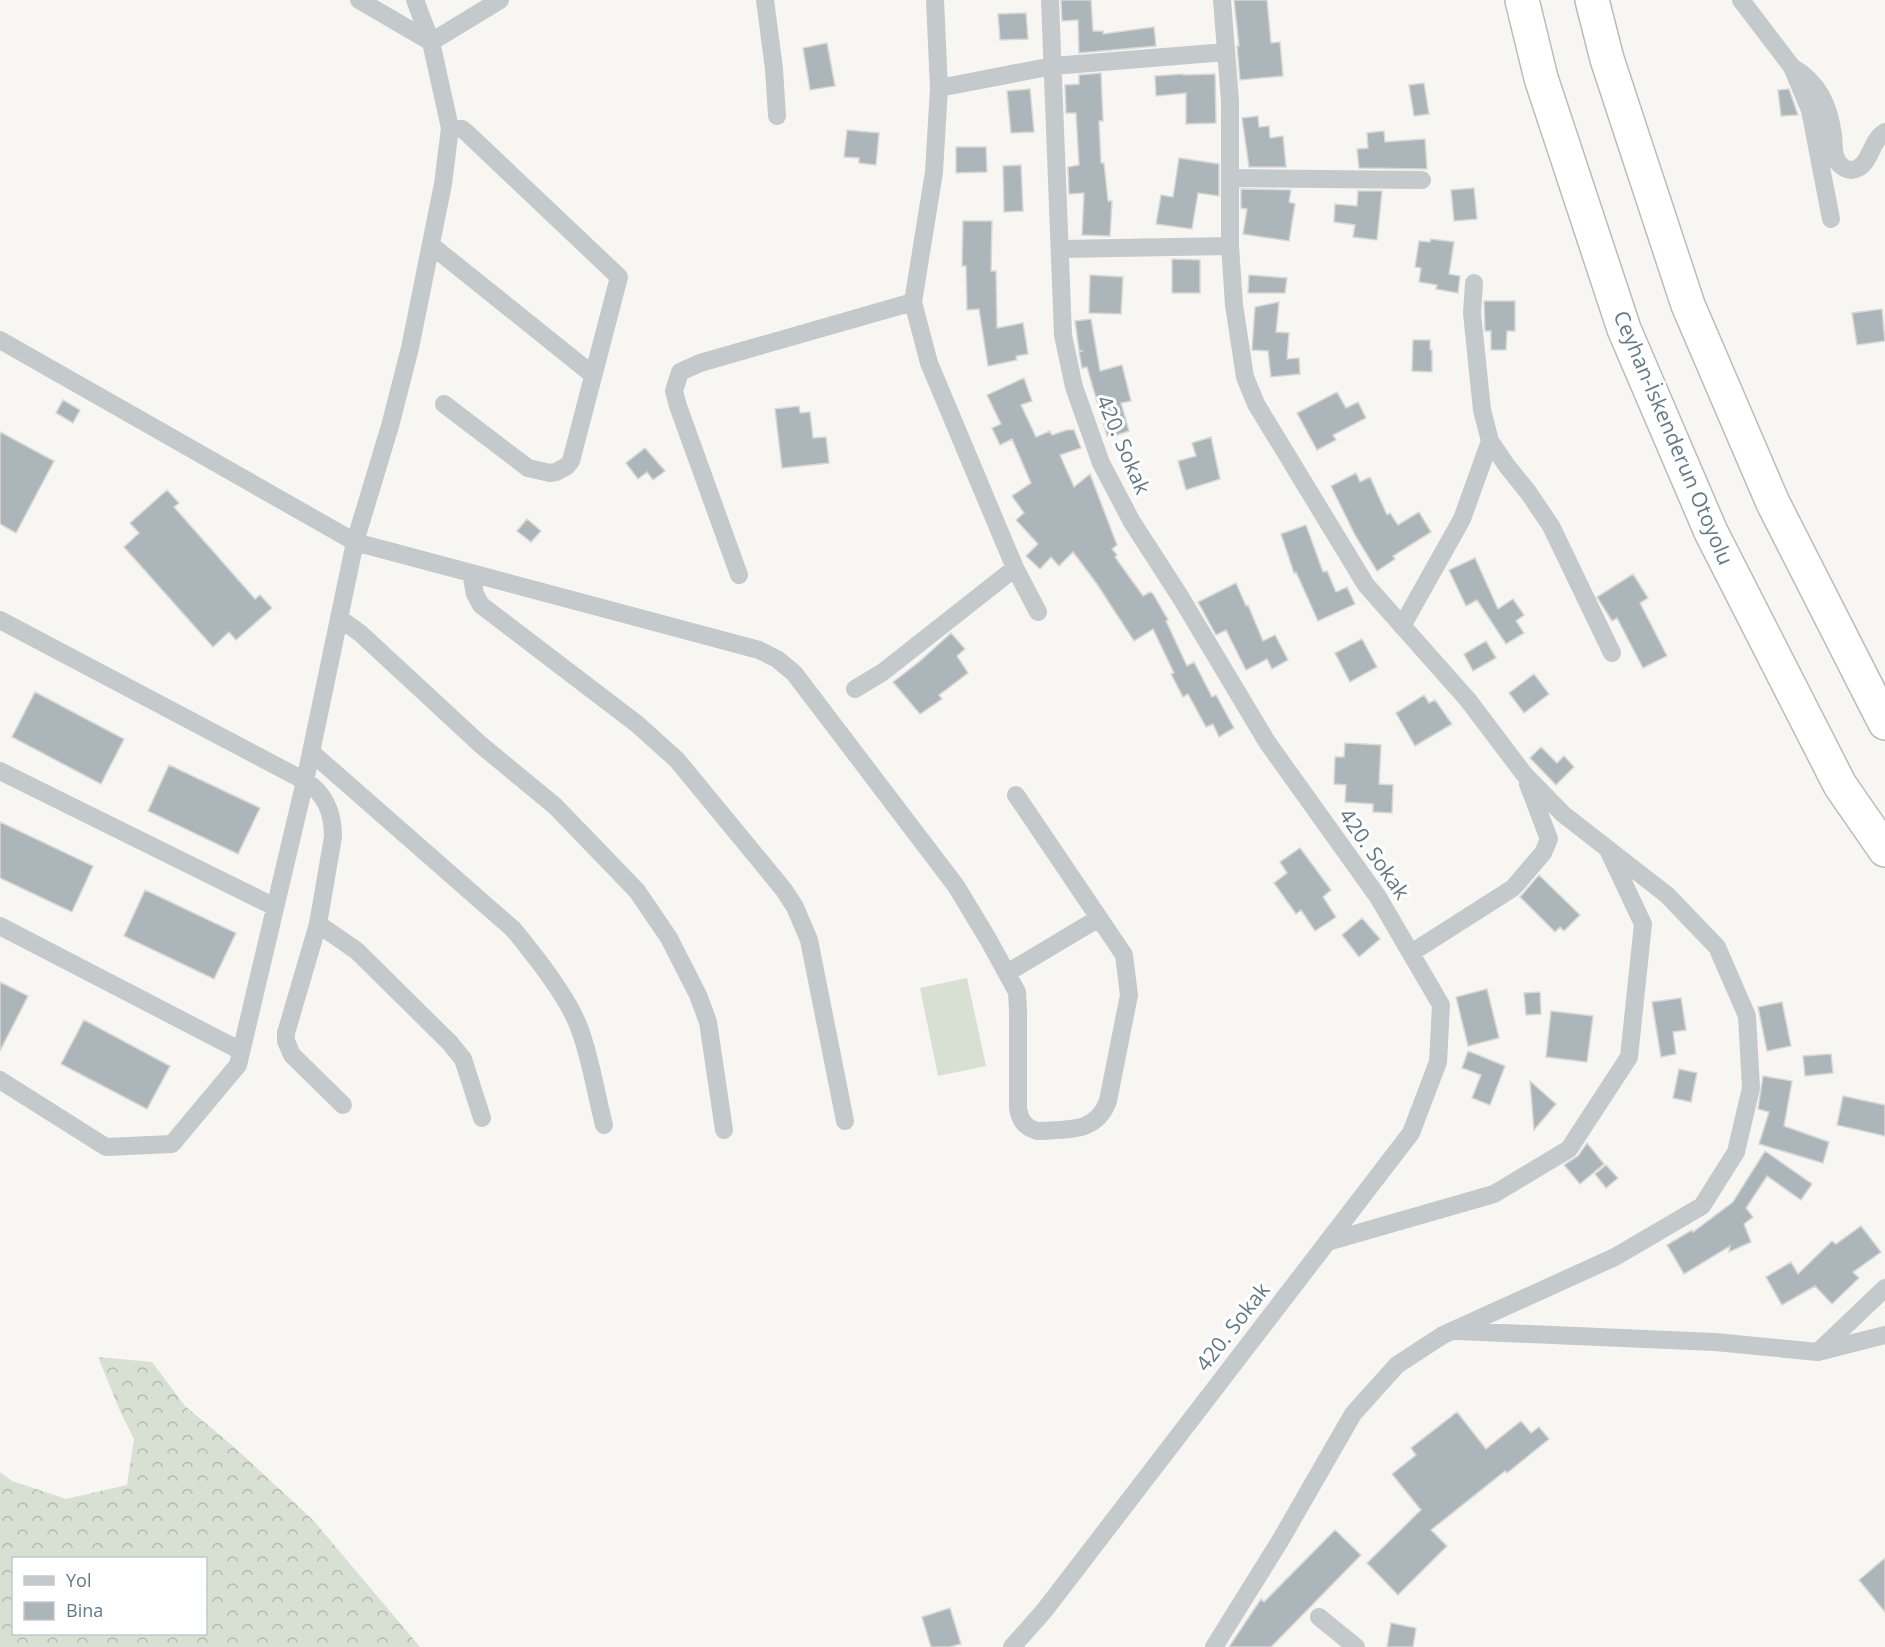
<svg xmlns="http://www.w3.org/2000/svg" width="1885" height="1647" viewBox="0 0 1885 1647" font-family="'Open Sans',sans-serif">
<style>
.forest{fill:url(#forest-crowns);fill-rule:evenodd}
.pitch{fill:#d8dfd3}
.building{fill:#acb6ba;stroke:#d8d8d5;stroke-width:1.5}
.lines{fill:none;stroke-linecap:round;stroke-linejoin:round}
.highway-casing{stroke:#b8bcbf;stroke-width:36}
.street{stroke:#c4c9cb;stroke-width:18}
.highway{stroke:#fff;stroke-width:33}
.labels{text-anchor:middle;stroke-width:6;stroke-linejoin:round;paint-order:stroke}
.street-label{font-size:21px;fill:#637986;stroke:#fff}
</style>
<defs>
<pattern id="forest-crowns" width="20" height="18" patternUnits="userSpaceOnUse" patternTransform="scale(1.5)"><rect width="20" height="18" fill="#d8dfd3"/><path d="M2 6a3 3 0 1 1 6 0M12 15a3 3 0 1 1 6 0" fill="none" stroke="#b3bab1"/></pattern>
</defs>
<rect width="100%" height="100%" fill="#f7f6f3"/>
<path class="forest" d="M98,1357L152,1362L185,1406L234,1447L313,1520L420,1647H0V1472L12,1481L66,1499L127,1485L134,1439L120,1411ZM14,1558H206V1634H14Z"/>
<path class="pitch" d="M967,978L986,1066L938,1076L920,988Z"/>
<path class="building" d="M1061,0H1091L1093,31H1103V34L1154,27L1156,46L1079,53L1078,20L1062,21Z
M1234,0H1267L1271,43L1280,42L1283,76L1240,80L1237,46H1239Z
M1026,13L1028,39L1000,40L998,14Z
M827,43L835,86L810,90L803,48Z
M1101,73L1103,121H1099L1101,163H1104L1108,201H1112L1110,236L1082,235L1084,193L1069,194L1068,167L1079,165L1076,113H1066L1065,85L1079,84V75Z
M1183,74V75L1215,74L1216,123L1186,124V93L1156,96L1155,76Z
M1424,83L1429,114L1414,116L1409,85Z
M1030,89L1034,132L1011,133L1007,91Z
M1789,89L1798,115L1781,116L1778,90Z
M1258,116L1259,127L1269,126L1270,138L1283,136L1286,167H1249L1242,118Z
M847,130L879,133L876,165L859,163V158L844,157Z
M1384,131L1385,142L1425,139L1427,169L1359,168L1357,149L1368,148L1367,133Z
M956,147H986L987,172L956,173Z
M1179,158L1219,164V196L1198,193L1192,229L1156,224L1161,195L1173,197Z
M1021,165L1023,211L1004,212L1003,166Z
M1474,188L1477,219L1454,221L1451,190Z
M1241,189L1291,190L1289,202L1295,204L1289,241L1243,234L1247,209L1241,208Z
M1358,191H1382L1377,240L1353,237L1355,225L1334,222L1335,204L1357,206Z
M963,221H992L991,271H996L997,328L1023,323L1028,354L1016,356L1017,360L988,366L979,309L967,310L966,266H962Z
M1431,239L1454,242L1449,274L1460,276L1458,293L1436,289L1437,285L1419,282L1421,268L1415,267L1419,241L1430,242Z
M1172,259L1200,260V293H1172Z
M1090,275L1123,277L1121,314L1089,313Z
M1249,275L1287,278L1285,293H1248Z
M1484,301H1515V331H1507L1506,350H1491V331H1485Z
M1279,302L1276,332L1289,333L1287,359L1299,358L1300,374L1271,377L1268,351L1252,350L1255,307Z
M1882,309L1885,341L1857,345L1852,313Z
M1091,319L1100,371L1122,365L1131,401L1121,403L1129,431L1114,436H1107L1087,367L1082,368L1079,352L1082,351L1079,350L1075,321Z
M1413,340H1430V350H1432V372L1412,371Z
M1024,378L1032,401L1021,405L1036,437L1050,431L1052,435L1067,430H1074L1081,448L1060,455L1074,487L1090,474L1117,545L1112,549L1117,555L1115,557L1143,596L1150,592L1153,594L1168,620L1166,621L1187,666L1194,662L1212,697L1216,695L1234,728L1219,737L1213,724L1206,727L1188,694L1183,697L1171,674L1174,673L1153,629L1134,641L1097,584L1073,552L1059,566L1051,557L1040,569L1026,556L1038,544L1016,520L1024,513L1012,496L1031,483L1012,439L1000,445L992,428L1001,424L987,395Z
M1337,392L1346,408L1358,402L1366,418L1333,435L1336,440L1317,450L1297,413Z
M63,400L80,410L73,423L56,413Z
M799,406L800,413L810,412L813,438L826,437L829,463L782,468L775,409Z
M0,432L54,461L16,533L0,524Z
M1211,437L1220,479L1186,490L1178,461L1196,456L1192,443Z
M645,448L665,471L653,480L647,472L638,479L626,463Z
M1356,473L1360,482L1370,477L1387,515L1390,513L1398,525L1419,512L1431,532L1393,556L1395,559L1377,571L1355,535L1331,486Z
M167,490L179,503L174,507L255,599L260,595L272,608L236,640L229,632L213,647L124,547L139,533L130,523Z
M527,519L541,531L531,542L517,531Z
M1306,525L1323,572L1327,571L1336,592L1347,587L1355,604L1318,621L1296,572L1294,573L1281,534Z
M1475,558L1498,609L1513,599L1524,615L1516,621L1524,633L1506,644L1477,600L1466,606L1449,570Z
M1633,574L1648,598L1640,603L1667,656L1643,668L1617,618L1612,621L1597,597Z
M1236,583L1246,606L1248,605L1263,641L1275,635L1288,660L1272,669L1267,659L1246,670L1226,630L1216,635L1198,602Z
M951,633L965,649L957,656L968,673L939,695L942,699L920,714L893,682L919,662Z
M1362,639L1377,667L1350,682L1335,653Z
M1486,641L1496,658L1473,671L1464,654Z
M1534,674L1549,694L1524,713L1509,693Z
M35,692L124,739L101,784L12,737Z
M1424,695L1429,703L1435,700L1452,724L1415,746L1396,713Z
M1345,743L1381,745L1379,784L1393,785L1392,813L1373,812V804L1345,802L1346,785L1334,784L1335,757H1344Z
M1541,747L1557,763L1564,756L1574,767L1556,785L1530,758Z
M169,765L260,808L238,854L148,811Z
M0,822L93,866L72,912L0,878Z
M1300,848L1331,890L1323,897L1336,917L1315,931L1301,910L1296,914L1274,883L1287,873L1280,862Z
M1539,875L1580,915L1564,931L1560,927L1555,932L1520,897Z
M145,890L236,933L214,979L124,936Z
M1362,918L1380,939L1359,957L1342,935Z
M0,982L28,996L0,1051Z
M1487,989L1499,1038L1468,1046L1456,997Z
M1540,992L1541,1014L1526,1015L1524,993Z
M1681,998L1686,1030L1673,1032L1676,1054L1661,1057L1652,1002Z
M1782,1002L1791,1046L1767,1051L1758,1007Z
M1551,1011L1593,1016L1587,1062L1546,1057Z
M84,1020L170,1066L147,1109L61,1064Z
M1468,1051L1505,1066L1490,1105L1472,1098L1481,1075L1462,1068Z
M1831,1054L1833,1073L1805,1076L1803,1056Z
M1679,1069L1697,1073L1691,1102L1673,1098Z
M1763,1076L1792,1081L1784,1126L1829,1142L1823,1163L1759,1144L1769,1112L1758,1109Z
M1530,1081L1556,1104L1534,1130Z
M1843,1096L1885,1105V1136L1837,1125Z
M1587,1143L1604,1164L1580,1184L1564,1165L1578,1156Z
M1765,1151L1812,1184L1801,1200L1767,1176L1746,1208L1753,1217L1744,1224L1751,1242L1729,1252L1730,1246L1684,1274L1667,1245L1692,1230L1693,1232L1733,1202Z
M1606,1165L1618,1178L1606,1188L1595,1174Z
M1861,1226L1881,1252L1853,1272L1859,1278L1832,1304L1815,1286L1782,1305L1766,1277L1791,1262L1798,1274L1832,1241L1836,1244Z
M1457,1412L1486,1449L1521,1421L1531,1433L1539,1427L1549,1439L1507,1473L1505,1471L1431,1530L1447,1546L1398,1595L1367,1563L1421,1510L1392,1474L1416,1455L1411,1448Z
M1335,1530L1361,1555L1271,1647H1229L1261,1599L1264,1602Z
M1885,1558V1612L1859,1580Z
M950,1608L961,1644L949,1647H931L922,1617Z
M1391,1623L1416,1628L1413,1647H1387Z"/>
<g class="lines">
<defs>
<path id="highway" d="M1522,0L1541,78L1624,329L1711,532L1840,785L1885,850
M1592,0L1607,59L1688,305L1773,503L1885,723"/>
</defs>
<use href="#highway" class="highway-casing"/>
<path class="street" d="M359,0L431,42
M415,0L431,42
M765,0L774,69L777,116
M935,0L939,88L934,172L913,302L929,363L1015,568L1038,612
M1741,0L1792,67L1810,110L1831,219
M1792,67C1819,82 1829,106 1833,135C1834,142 1833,152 1836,158C1839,167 1849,173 1858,168C1871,162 1871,140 1885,132
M939,88L1053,66L1226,52
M1231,178L1422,180
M431,245L593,375
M1060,249L1230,246
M0,340L355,542L759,650L777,659L794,673L956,886L988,939L1017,992L1018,1011V1108C1020,1121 1025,1127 1037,1131C1066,1129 1096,1134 1108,1101L1129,995L1124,955L1016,795
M444,404L528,468L550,473L556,472L567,466L571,461L619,277L467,133L462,129L450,128
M1490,441L1507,466L1528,492L1551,526L1612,653
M471,573L475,594L481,605L637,724L677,760L784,890L795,907L809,940L845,1121
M739,575L678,406L674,391L680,372L700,363L913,302
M339,618L360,633L481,745L555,806L637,891L669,938L698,995L708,1022L724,1130
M0,620L305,781C326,794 333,813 333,837L318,924L286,1033V1041L292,1055L343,1105
M1402,626L1462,519L1490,441L1482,410L1472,313L1474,283
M855,689L883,672L1015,568
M311,752L513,929C535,956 569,998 580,1030C591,1060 596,1094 604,1125
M0,771L275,907
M318,924L357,951L450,1043L463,1059L482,1118
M0,926L241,1051
M1411,953L1513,888L1543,853L1549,839L1528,784
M1007,973L1099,918
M0,1080L106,1147L172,1144L238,1065L305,781L355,542L390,426L410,348L443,184L450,128L431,42L500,0
M1327,1242L1494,1194L1569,1149L1629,1057L1643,924L1609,852
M1458,1331L1715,1342L1818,1352L1885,1335
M1819,1351L1885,1288
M1319,1617L1356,1647
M1012,1647L1044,1611L1411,1133L1438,1062L1441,1005L1378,897L1267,742L1181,598L1132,522L1101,463L1074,387L1063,335L1050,0
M1214,1647L1280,1541L1353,1414L1397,1365L1443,1335L1615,1257L1702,1206L1736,1152L1751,1088L1747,1016L1717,947L1667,895L1563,814L1524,774L1468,700L1366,585L1256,404L1245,377L1234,305L1230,246V101L1222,0"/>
<use href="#highway" class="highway"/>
</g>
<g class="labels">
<g class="street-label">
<text transform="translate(1673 438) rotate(67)" y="7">Ceyhan-İskenderun Otoyolu</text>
<text transform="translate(1123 445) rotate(67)" y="7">420. Sokak</text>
<text transform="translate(1374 854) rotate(55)" y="7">420. Sokak</text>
<text transform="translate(1233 1327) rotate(-52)" y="7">420. Sokak</text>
</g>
</g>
<rect x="12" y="1557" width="195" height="78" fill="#ffffff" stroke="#c1c9cf" stroke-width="1.5"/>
<rect x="24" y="1576" width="30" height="9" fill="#c4c9cb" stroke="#c1c9cf" stroke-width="1.5"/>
<text x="66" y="1587" font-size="18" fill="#637986">Yol</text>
<rect x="24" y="1602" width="30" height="18" fill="#acb6ba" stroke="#c1c9cf" stroke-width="1.5"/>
<text x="66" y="1617" font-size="18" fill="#637986">Bina</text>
</svg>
